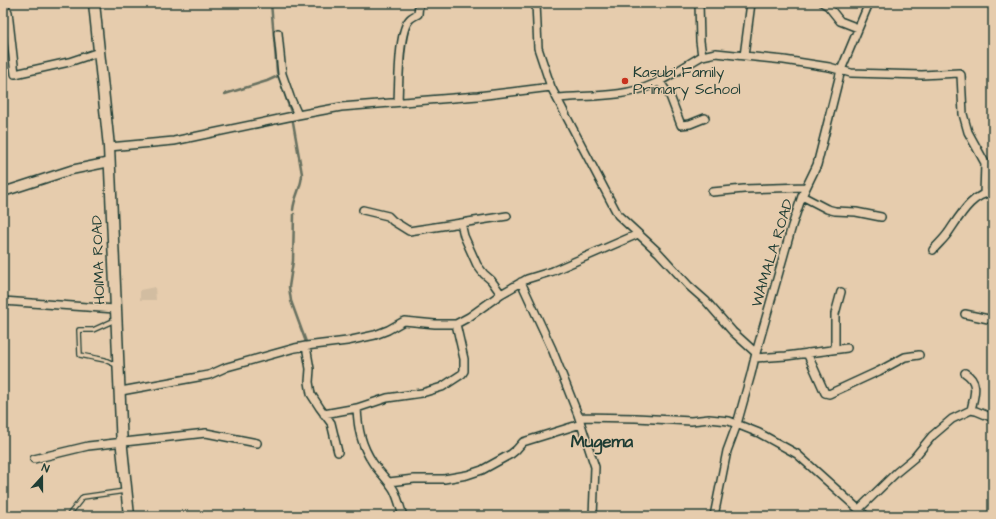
<svg xmlns="http://www.w3.org/2000/svg" width="996" height="519" viewBox="0 0 996 519" font-family="'Architects Daughter',sans-serif">
<style>
.built{fill:#d2bda1}
.lines{fill:none;stroke-linecap:round;stroke-linejoin:round}
.stream{stroke:#677160;stroke-width:2.5}
.service-casing{stroke:#1f3d34;stroke-width:6}
.minor-casing{stroke:#1f3d34;stroke-width:10}
.tertiary-casing{stroke:#1f3d34;stroke-width:11}
.primary-casing{stroke:#1f3d34;stroke-width:13}
.service{stroke:#e6ccad;stroke-width:3.5}
.minor{stroke:#e6ccad;stroke-width:7}
.tertiary{stroke:#e6ccad;stroke-width:8}
.primary{stroke:#e6ccad;stroke-width:10}
.poi-dot{fill:#c8321e;stroke:#e6ccad;stroke-width:1.5}
.labels{text-anchor:middle;stroke-width:3;stroke-linejoin:round;paint-order:stroke}
.poi-label{font-size:15px;fill:#1f3d34;stroke:#e6ccad;text-anchor:start}
.street-label{font-size:15px;fill:#1f3d34;stroke:#e6ccad}
.quarter-label{font-size:17px;font-weight:bold;fill:#1f3d34;stroke:#e6ccad}
</style>
<rect width="100%" height="100%" fill="#e6ccad"/>
<filter id="ink" filterUnits="userSpaceOnUse"><feTurbulence type="fractalNoise" baseFrequency=".025" numOctaves="2"/><feDisplacementMap in="SourceGraphic" scale="8" xChannelSelector="R" yChannelSelector="G"/><feConvolveMatrix kernelMatrix="1 2 1 2 8 2 1 2 1" color-interpolation-filters="sRGB"/></filter>
<g filter="url(#ink)">
<path class="built" d="M155,287L156,300H140V290Z"/>
<g class="lines">
<path class="stream" d="M271,3L277,72L291,112
M225,94L267,81L278,76
M293,122L302,174C302,187 294,197 293,210
M294,214L293,261L289,287L291,301L306,342"/>
<defs>
<path id="service" d="M3,34H11
M115,320L93,330H79L80,355L105,360L116,365
M68,516L83,497L125,491"/>
<path id="minor" d="M536,3L538,48L551,87L618,215L658,252L689,286L706,301L733,332L756,353
M699,3L700,41L702,56L716,53L784,60L829,67L851,73L922,75L959,73L961,75L963,114L968,132L985,163L984,194
M823,3L828,6L840,21L858,28
M8,12L15,74L69,62L99,52
M278,33L282,74L290,97L298,115
M744,56L751,3
M659,81L670,96L681,125L690,124L705,118
M557,98C590,95 623,98 654,84C671,76 686,65 702,56
M398,102C399,84 398,30 410,19C412,17 416,15 418,14L419,3
M109,147L174,141L298,115L341,107L478,96L551,87
M712,192L744,189L806,187
M802,196L827,209L835,211L856,212L881,217
M363,210L388,216L393,221L409,231L507,216
M461,223L464,236L477,265L484,274L491,280L501,294
M933,250C938,244 944,239 948,233C958,219 973,191 993,193
M521,282L552,349L578,415L595,467L593,516
M3,301L115,309
M965,314L993,320
M306,346L347,341L375,335L388,330L404,321L435,324H456L469,317L501,294L527,279L553,271L638,234
M835,349V314L841,292
M807,353L825,393L829,394L879,371L905,357L919,355
M755,358L786,356L847,348
M965,373C980,382 974,396 971,410
M121,391L209,375L227,367L295,348L306,346L310,369L309,382L311,394L320,408L331,423L338,452
M357,408C358,429 361,445 373,463C379,472 388,480 394,490C398,498 400,507 403,516
M324,414L357,408L387,398L422,393L442,387L462,374L464,371V359L456,324
M579,417L636,418L691,421L709,419L729,421L759,433L797,454L866,516
M34,459L88,446L206,433L257,443
M389,482L414,479H444L467,475L482,470L511,454L516,450L523,442L581,424
M859,509L897,472L914,458L932,436L952,419L971,410L976,411L993,418
M714,516L727,451L737,424L751,374L756,353L792,226L802,196L817,165L841,70L869,3"/>
<path id="tertiary" d="M3,192L71,170L110,162"/>
<path id="primary" d="M94,3L109,147L122,448L129,516"/>
</defs>
<use href="#service" class="service-casing"/>
<use href="#minor" class="minor-casing"/>
<use href="#tertiary" class="tertiary-casing"/>
<use href="#primary" class="primary-casing"/>
<use href="#service" class="service"/>
<use href="#minor" class="minor"/>
<use href="#tertiary" class="tertiary"/>
<use href="#primary" class="primary"/>
</g>
</g>
<circle class="poi-dot" cx="625" cy="81" r="4"/>
<g class="labels">
<g class="poi-label">
<text x="633" y="77">Kasubi Family<tspan x="633" dy="17">Primary School</tspan></text>
</g>
<g class="street-label">
<text transform="translate(772 253) rotate(-73)" y="5">WAMALA ROAD</text>
<text transform="translate(98 260) rotate(-92)" y="5">HOIMA ROAD</text>
</g>
<g class="quarter-label">
<text x="602" y="447">Mugema</text>
</g>
</g>
<rect width="996" height="519" fill="none" stroke="#e6ccad" stroke-width="16"/>
<rect x="8" y="8" width="980" height="503" fill="none" stroke="#1f3d34" stroke-width="1.5" filter="url(#ink)"/>
<g transform="translate(42 477) rotate(21)" stroke="#e6ccad" stroke-width="3" paint-order="stroke">
<path d="M0-3L7 15L0 10L-7 15Z" fill="#1f3d34"/>
<text y="-6" font-size="11" font-weight="bold" text-anchor="middle" fill="#1f3d34">N</text>
</g>
</svg>
